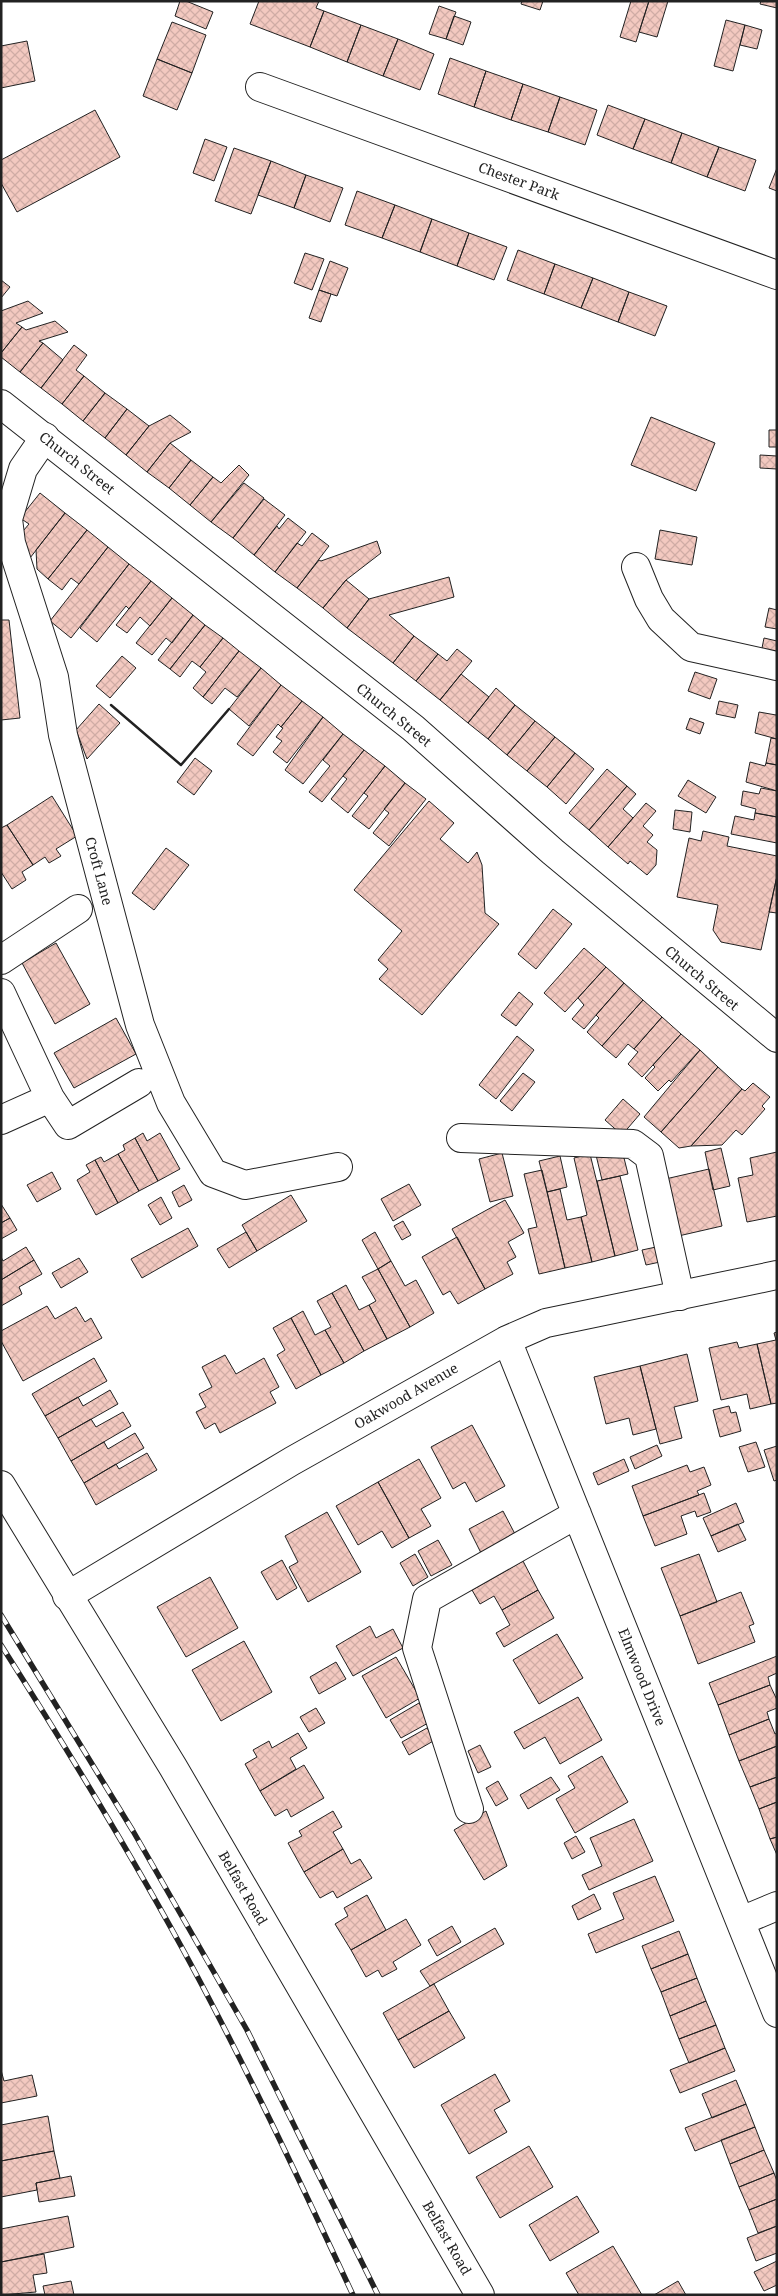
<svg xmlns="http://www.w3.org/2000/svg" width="778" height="2296" viewBox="0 0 778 2296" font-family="'Noto Serif',serif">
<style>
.building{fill:url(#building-cross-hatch);stroke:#222}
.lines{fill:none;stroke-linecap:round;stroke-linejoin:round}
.minor-casing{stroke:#222;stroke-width:30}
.major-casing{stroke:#222;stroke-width:30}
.minor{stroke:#fff;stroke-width:28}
.major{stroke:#fff;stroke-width:28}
.rail-casing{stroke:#222;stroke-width:5.5}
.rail{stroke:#fff;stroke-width:4;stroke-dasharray:11;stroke-linecap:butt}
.wall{stroke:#222;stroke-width:2.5}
.labels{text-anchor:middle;stroke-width:4;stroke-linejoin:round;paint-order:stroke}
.street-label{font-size:14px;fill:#222;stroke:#fff}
</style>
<defs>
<pattern id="building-cross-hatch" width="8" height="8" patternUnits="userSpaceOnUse" patternTransform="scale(1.25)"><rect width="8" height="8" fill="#f3c9c0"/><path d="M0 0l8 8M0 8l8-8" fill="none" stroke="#d0aca5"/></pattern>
</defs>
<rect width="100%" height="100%" fill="#fff"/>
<path class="building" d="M180,1H186L213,12L206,29L175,16Z
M259,1H319L316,8L324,11L310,47L250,24Z
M522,1H543L540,10L521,4Z
M631,1H649L636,42L620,37Z
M649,1H668L657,37L639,32Z
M761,1H777V8L760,4Z
M439,6L456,12L446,39L429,34Z
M324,11L361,25L347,62L310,47Z
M454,16L471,22L463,45L446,39Z
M726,20L745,25L733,71L714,66Z
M172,22L206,35L192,73L157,59Z
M361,25L398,39L383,76L347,62Z
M745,25L762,30L757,49L740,45Z
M398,39L434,54L420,90L383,76Z
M27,41L35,81L1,88V46Z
M450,58L486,71L474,107L438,94Z
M157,59L192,73L177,110L143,96Z
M486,71L523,84L511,120L474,107Z
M523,84L560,97L548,132L511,120Z
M560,97L597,110L585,145L548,132Z
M608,105L645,119L633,149L597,135Z
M95,110L120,157L17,212L1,183V160Z
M645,119L682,133L671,163L633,149Z
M682,133L719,147L707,177L671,163Z
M205,139L227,147L214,181L193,173Z
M719,147L756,160L745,191L707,177Z
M234,148L271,161L251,214L215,201Z
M271,161L306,175L294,208L258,195Z
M777,168V191L769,188Z
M306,175L343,188L330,222L294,208Z
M357,191L395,205L382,238L345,225Z
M395,205L432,219L420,252L382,238Z
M432,219L469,233L457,266L420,252Z
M469,233L507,247L494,280L457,266Z
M518,250L555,264L544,294L507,280Z
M305,253L324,259L312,290L294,283Z
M330,261L348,268L337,296L319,290Z
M555,264L593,278L581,308L544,294Z
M593,278L629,292L618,322L581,308Z
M1,280L10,287L1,298Z
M319,290L331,294L321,322L309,318Z
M629,292L667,306L655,336L618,322Z
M28,301L43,313L16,323L22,327L1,353V311Z
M55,321L68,332L39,341L43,343L20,372L1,357V353L22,327L26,330Z
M43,343L63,360L41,388L20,372Z
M74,345L87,355L76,370L84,376L62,404L41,388Z
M84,376L105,393L83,421L62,404Z
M105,393L127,409L105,438L83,421Z
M127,409L149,426L126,455L105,438Z
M170,415L191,432L170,443L147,472L126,455L149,426Z
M651,417L715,443L696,491L631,465Z
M769,430H777V447H769Z
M170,443L191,460L169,488L147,472Z
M760,455L777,456V469L760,468Z
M191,460L213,477L190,505L169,488Z
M239,465L249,475L211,522L190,505L213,477L221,483Z
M244,483L264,498L233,538L211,522Z
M40,493L65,513L30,558L18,537L29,524L20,518Z
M264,499L285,515L254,555L233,538Z
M65,513L87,530L48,579L37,569L36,550Z
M288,518L306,532L275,572L254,555L277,526L279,529Z
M87,530L108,547L79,584L71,578L62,590L48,579Z
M660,530L697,537L692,565L655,559Z
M312,533L329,546L297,588L275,572L297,543L302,546Z
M377,541L381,553L346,580L323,608L297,588L319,560L321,561Z
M108,547L129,564L71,638L50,621Z
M129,564L151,581L129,609L126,606L97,642L80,628Z
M449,577L454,597L389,615L414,636L393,663L347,628L369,599Z
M346,580L369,599L347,628L323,608Z
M151,581L172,598L150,626L140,617L127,633L116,625Z
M172,598L193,615L172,643L166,638L152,655L136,643Z
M769,608L777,610V629L765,627Z
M193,615L205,625L170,669L158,660Z
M1,620H9L20,718L1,720Z
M205,625L223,638L200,667L192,661L180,677L170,669Z
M414,636L438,654L416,681L393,663Z
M223,638L239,651L203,697L193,688L206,672L200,667Z
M764,638L777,641V656L761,653Z
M457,649L472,661L440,700L416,681L438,654L447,661Z
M239,651L261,668L237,697L225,688L212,704L203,697Z
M122,656L136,668L110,698L96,686Z
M261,668L281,685L249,726L229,709Z
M695,672L717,679L710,699L688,691Z
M461,674L489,697L468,723L440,700Z
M281,685L302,701L281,727L278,724L253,756L237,744Z
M496,688L515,705L488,739L468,723Z
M302,701L323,717L287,763L273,752L282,741L276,737L283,728L281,727Z
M719,701L738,705L735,718L716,714Z
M99,704L120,723L87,759L76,730Z
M515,705L535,721L507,755L488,739Z
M759,712L776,715L777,713V739L755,733Z
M323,717L343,734L303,784L285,770Z
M690,718L704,723L700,734L686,729Z
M535,721L555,737L527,771L507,755Z
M343,734L364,750L322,802L309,792L330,766L323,760Z
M555,737L575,753L547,787L527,771Z
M771,738L777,739V765L766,763Z
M364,750L385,766L348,813L331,799L347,779L343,776Z
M575,753L594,769L566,804L547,787Z
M195,758L212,771L194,795L177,782Z
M750,762L765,766L766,763L777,765V791L746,782Z
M385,766L405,783L369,829L352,816L368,796L364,793Z
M607,769L627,786L589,830L569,813Z
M688,780L716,797L706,813L678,796Z
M405,783L426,799L389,846L373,833L389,813L384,809Z
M627,786L636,794L623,809L633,818L608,847L589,830Z
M761,788L777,791V817L755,813L756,809L741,805L743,791L759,794Z
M52,796L77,836L56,849L61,856L49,863L45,857L33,865L7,825Z
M429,801L454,823L440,839L468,863L477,852L482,865L485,913L499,924L422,1015L379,979L388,969L378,960L402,931L354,890Z
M646,803L656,811L643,826L653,835L647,842L657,850L656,865L647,875L630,861L628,864L608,847Z
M675,810L692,812L690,832L673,829Z
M755,813L777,817V843L731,834L735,816L754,820Z
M7,825L33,865L22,872L26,880L12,889L1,872V828Z
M703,831L729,837L727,846L777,856V876L761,950L721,942L713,930L718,905L677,897L689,838L701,841Z
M166,848L189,865L154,910L132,893Z
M777,876V913L769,912Z
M553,909L572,924L536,969L518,954Z
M56,943L90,1004L55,1024L22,963Z
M584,948L606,967L565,1012L544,993Z
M606,967L624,983L584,1029L572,1019L584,1005L578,998Z
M624,983L643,1000L602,1046L587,1032L599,1018L596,1015Z
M519,992L533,1004L516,1026L501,1015Z
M643,1000L662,1017L634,1049L628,1044L616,1058L602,1046Z
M662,1017L681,1034L642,1077L628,1064L638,1052L634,1049Z
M116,1018L136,1054L74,1088L54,1053Z
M681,1034L700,1050L671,1082L669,1080L658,1091L645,1078L655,1067L653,1065Z
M517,1036L534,1050L496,1099L479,1085Z
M700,1050L718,1067L661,1132L644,1117Z
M718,1067L742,1089L691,1146L679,1148L661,1132Z
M523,1073L535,1082L512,1111L500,1101Z
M753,1083L770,1097L762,1106L765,1109L742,1135L736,1130L722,1145L691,1146L742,1089L745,1091Z
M623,1099L640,1114L622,1135L605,1120Z
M143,1133L147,1141L160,1133L180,1169L158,1181L135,1138Z
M135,1138L158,1181L139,1191L118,1154L125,1150L123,1145Z
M721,1148L730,1186L713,1190L705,1152Z
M777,1152V1216L747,1222L738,1178L753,1175L750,1158Z
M502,1153L513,1196L490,1202L479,1159Z
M118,1154L139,1191L118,1203L95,1160L101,1157L104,1162Z
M590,1154L615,1256L592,1262L581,1217L587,1215L574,1158Z
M596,1155H615L624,1158L628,1174L602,1180Z
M560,1156L567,1187L547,1192L539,1161Z
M95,1160L118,1203L96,1215L77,1180L90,1172L86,1165Z
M709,1169L722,1226L674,1237L661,1180Z
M542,1170L565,1268L539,1274L528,1229L537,1227L524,1174Z
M52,1172L61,1189L37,1202L27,1185Z
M620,1176L638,1250L615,1256L597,1181Z
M409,1184L421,1205L393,1221L381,1199Z
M184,1185L192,1200L179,1207L172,1192Z
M560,1189L567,1220L581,1217L592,1262L565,1268L547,1192Z
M291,1195L307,1221L257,1251L242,1225Z
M161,1197L172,1218L160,1225L148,1205Z
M505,1200L524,1233L508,1242L516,1257L507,1262L513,1274L485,1289L452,1229Z
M1,1204L10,1218L1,1223Z
M10,1218L17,1230L1,1239V1223Z
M403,1221L411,1235L402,1240L394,1226Z
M188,1228L198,1246L142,1278L131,1259Z
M246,1232L257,1251L229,1268L217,1249Z
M375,1232L391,1261L378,1269L362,1240Z
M457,1237L485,1289L458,1304L450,1291L443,1295L422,1257Z
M26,1247L34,1260L1,1280V1257L3,1261Z
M656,1247L660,1262L646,1265L642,1250Z
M79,1258L88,1272L61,1288L52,1273Z
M34,1260L42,1274L19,1287L22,1294L1,1306V1280Z
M391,1261L405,1286L416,1280L434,1313L410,1327L378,1269Z
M378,1269L410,1327L387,1339L369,1305L376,1301L362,1277Z
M346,1285L359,1310L369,1305L387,1339L364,1351L332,1293Z
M332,1293L364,1351L344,1363L325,1330L331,1327L317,1301Z
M47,1306L55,1319L76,1307L85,1322L91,1318L102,1338L23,1381L1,1341V1331Z
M303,1311L315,1335L325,1330L344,1363L321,1375L291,1318Z
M291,1318L321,1375L296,1389L277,1355L285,1350L273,1328Z
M777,1332V1403L771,1404L757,1344L776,1340L774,1333Z
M737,1342L739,1348L757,1344L771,1404L750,1409L747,1394L721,1400L709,1348Z
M687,1354L698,1401L674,1407L682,1438L660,1444L640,1366Z
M225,1355L236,1374L264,1358L279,1387L270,1392L276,1403L220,1433L215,1423L205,1429L196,1412L206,1407L199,1394L212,1387L202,1367Z
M94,1358L107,1381L45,1416L32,1394Z
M640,1366L656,1429L633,1435L629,1418L606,1424L594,1377Z
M110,1390L118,1404L58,1438L45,1416L78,1397L83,1406Z
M729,1406L731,1413L736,1412L741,1431L720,1437L713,1410Z
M123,1412L131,1426L71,1461L58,1438L91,1419L96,1427Z
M472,1425L505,1486L476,1502L465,1482L453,1489L431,1447Z
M135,1433L144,1448L84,1483L71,1461L104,1442L108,1449Z
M756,1442L765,1467L748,1472L739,1447Z
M657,1445L662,1456L635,1469L630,1457Z
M777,1446V1480L774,1481L764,1450Z
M147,1453L157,1470L96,1505L84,1483L116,1464L119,1469Z
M419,1459L441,1498L421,1509L431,1526L409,1538L378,1482Z
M624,1459L629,1471L598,1485L593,1473Z
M687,1465L690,1472L704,1467L711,1485L697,1491L699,1495L643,1516L632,1486Z
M378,1482L409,1538L392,1548L382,1531L358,1545L336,1506Z
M704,1493L711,1512L697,1517L695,1511L681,1516L687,1534L655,1546L643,1516Z
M736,1503L744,1522L711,1536L703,1518Z
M503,1511L515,1534L481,1553L469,1529Z
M327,1512L361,1572L308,1602L289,1567L298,1562L285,1536Z
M738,1524L746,1540L718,1552L711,1536Z
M438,1540L452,1565L431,1576L418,1551Z
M415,1554L428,1577L413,1586L400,1563Z
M699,1554L717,1602L680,1616L661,1568Z
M282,1560L297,1588L277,1600L261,1572Z
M523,1561L538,1590L502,1610L494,1596L480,1604L472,1590Z
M210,1577L238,1628L186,1657L157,1607Z
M538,1590L554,1618L504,1647L496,1633L510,1625L502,1610Z
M741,1592L754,1624L749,1626L755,1642L698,1664L680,1616Z
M370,1626L376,1638L393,1629L403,1648L353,1676L336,1646Z
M557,1634L583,1678L539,1704L513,1660Z
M244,1641L272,1692L221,1721L192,1670Z
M777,1656V1673L768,1677L770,1685L718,1705L709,1683Z
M396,1657L420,1698L386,1718L362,1676Z
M336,1662L346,1679L319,1694L310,1677Z
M770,1685L777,1700V1708L767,1712L769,1719L729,1735L718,1705Z
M578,1697L602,1740L560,1764L545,1737L524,1749L514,1732Z
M419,1703L430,1722L401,1738L390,1720Z
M316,1708L325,1723L309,1732L300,1717Z
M769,1719L775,1734L777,1733V1746L739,1761L729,1735Z
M427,1728L435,1740L409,1755L402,1742Z
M298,1733L307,1748L290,1758L296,1769L260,1791L245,1764L257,1757L253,1750L269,1741L272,1748Z
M480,1745L491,1767L478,1773L468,1751Z
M777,1746V1777L750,1787L739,1761Z
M602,1756L628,1802L575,1833L556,1799L575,1788L568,1776Z
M304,1765L324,1798L291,1817L287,1809L275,1816L260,1791Z
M551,1777L560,1790L528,1809L520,1795Z
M777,1777V1802L759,1809L750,1787Z
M498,1781L508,1799L496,1806L486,1788Z
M777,1802V1837L770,1839L759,1809Z
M333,1811L342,1827L333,1832L343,1849L304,1872L288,1843L302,1836L299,1831Z
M486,1811L507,1866L484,1880L454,1830Z
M634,1819L653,1861L589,1890L582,1875L602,1866L590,1838Z
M576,1836L585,1852L572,1859L564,1843Z
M777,1837V1855L770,1839Z
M343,1849L351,1864L360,1859L372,1878L337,1898L333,1891L320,1898L304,1872Z
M655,1876L674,1921L596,1953L588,1934L624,1919L613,1893Z
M594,1894L601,1909L578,1920L572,1906Z
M367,1895L386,1930L351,1950L335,1924L348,1916L344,1908Z
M406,1919L421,1945L393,1962L397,1969L382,1977L378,1970L366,1977L351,1950Z
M452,1926L461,1942L437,1956L428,1940Z
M495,1928L504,1944L430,1986L420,1971Z
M679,1931L688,1954L651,1969L642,1946Z
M688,1954L697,1978L661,1992L651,1969Z
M697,1978L706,2001L670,2016L661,1992Z
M434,1984L449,2011L398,2040L383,2013Z
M706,2001L716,2025L679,2039L670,2016Z
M449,2011L465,2038L414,2068L398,2040Z
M716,2025L725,2048L689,2063L679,2039Z
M725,2048L735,2071L680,2093L670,2070Z
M1,2070L4,2081L32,2075L37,2096L1,2103Z
M495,2074L510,2101L494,2110L507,2132L469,2154L441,2105Z
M736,2080L746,2104L712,2118L702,2094Z
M746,2104L755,2127L695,2151L685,2128Z
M48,2116L54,2151L1,2161V2125Z
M755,2127L764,2150L730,2164L721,2140Z
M529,2146L553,2187L500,2218L476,2177Z
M764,2150L774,2173L739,2187L730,2164Z
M54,2151L60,2178L36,2183L37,2190L1,2197V2161Z
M774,2173L777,2181V2199L749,2210L739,2187Z
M71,2176L75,2196L39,2202L36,2183Z
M577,2196L599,2232L550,2261L529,2225Z
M777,2199V2226L758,2233L749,2210Z
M68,2216L74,2247L1,2262V2229Z
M777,2226V2253L756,2261L747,2238Z
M613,2246L642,2295H579L566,2273Z
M44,2254L47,2273L33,2275L36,2292L1,2295V2262Z
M777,2261V2285L764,2291L754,2272Z
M71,2281L74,2295H45L43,2286Z
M678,2281L686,2295H654Z"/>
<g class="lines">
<defs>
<path id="minor" d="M260,87L777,275
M45,437L23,469L8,519L11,543L54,677L63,735L140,1025L171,1103L213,1173L245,1185L338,1167
M636,567L649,599L661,619L691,647L777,666
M1,960L78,909
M1,993L50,1098L68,1125L139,1083
M1,1120L50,1098
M461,1138L633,1144L649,1156L680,1296
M507,1340L777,2013
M67,1596L292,1461L507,1340L546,1323L777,1275
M469,1809L417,1648L427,1599L577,1514
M741,1921L777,1906"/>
<path id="major" d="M1,404L413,728L553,852L777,1038
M1,1485L173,1767L480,2295"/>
</defs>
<use href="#minor" class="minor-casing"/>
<use href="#major" class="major-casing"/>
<use href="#minor" class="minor"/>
<use href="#major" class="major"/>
<defs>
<path id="rail" d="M1,1615L133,1831L247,2030L378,2295
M1,1645C64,1744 125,1844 181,1946C243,2060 298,2177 353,2295"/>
</defs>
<use href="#rail" class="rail-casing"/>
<use href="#rail" class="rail"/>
<path class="wall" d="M111,705L181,765L229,709"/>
</g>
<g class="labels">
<g class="street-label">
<text transform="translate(519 181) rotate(20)" y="5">Chester Park</text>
<text transform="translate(77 463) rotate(38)" y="5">Church Street</text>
<text transform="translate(394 715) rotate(39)" y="5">Church Street</text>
<text transform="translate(99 871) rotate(75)" y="5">Croft Lane</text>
<text transform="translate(702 978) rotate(40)" y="5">Church Street</text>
<text transform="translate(406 1396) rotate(-30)" y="5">Oakwood Avenue</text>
<text transform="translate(642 1677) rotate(68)" y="5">Elmwood Drive</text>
<text transform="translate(243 1888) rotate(60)" y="5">Belfast Road</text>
<text transform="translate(447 2238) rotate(60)" y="5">Belfast Road</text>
</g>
</g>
<rect width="778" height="2296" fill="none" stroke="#222222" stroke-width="5"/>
</svg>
